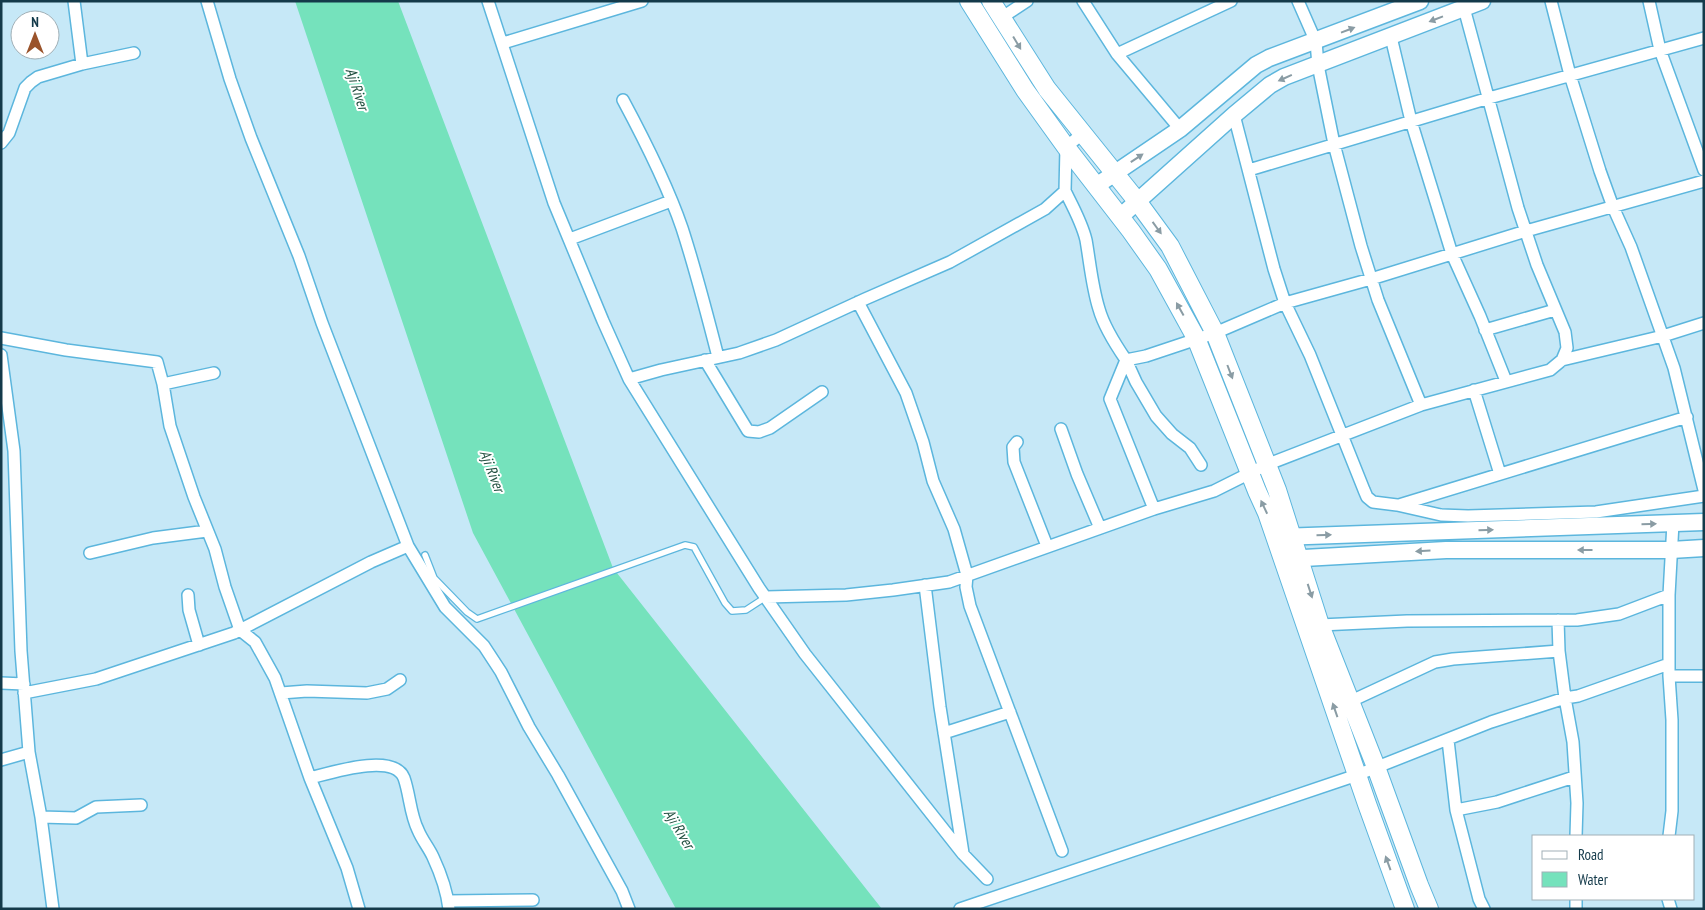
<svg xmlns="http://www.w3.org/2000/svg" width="1705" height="910" viewBox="0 0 1705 910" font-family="'PT Sans Narrow',sans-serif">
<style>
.water{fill:#75e2bc}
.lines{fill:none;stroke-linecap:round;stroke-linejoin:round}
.lane-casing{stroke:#5cb6dd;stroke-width:8}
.street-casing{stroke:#5cb6dd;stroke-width:14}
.secondary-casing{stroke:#5cb6dd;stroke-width:19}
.primary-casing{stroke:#5cb6dd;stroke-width:20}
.lane{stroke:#fff;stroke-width:5.5}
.street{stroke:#fff;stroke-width:11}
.secondary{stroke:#fff;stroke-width:16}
.primary{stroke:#fff;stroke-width:18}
.oneway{fill:#8a9ca4}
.labels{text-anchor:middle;stroke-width:4;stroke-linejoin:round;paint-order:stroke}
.water-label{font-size:15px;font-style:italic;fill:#225040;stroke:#fff}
</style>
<rect width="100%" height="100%" fill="#c6e8f7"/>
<path class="water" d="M295,1H398L613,568L882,909H676L473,533Z"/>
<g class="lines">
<defs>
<path id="lane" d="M425,555L434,578L467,612L477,619L685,545L694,547L725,603L732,611L746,610L766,597"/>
<path id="street" d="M207,1L230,79L251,138L299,256L322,323L408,546L445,607L484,646L501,672L529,727L558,775L622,891L629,909
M488,1L554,203L603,321L629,379L759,588L805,654L963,854L987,879
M1083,1L1117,54L1180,129
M1298,1L1316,42L1318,65L1334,144L1361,246L1378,300L1421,405
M1551,1L1570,75L1600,171L1613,207L1631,247L1674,368L1704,490
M1649,1L1660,50L1704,170
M1001,18L1027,1
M1391,37L1411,121L1452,254L1480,316L1506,381
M503,43L642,1
M1117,54L1231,1
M82,64L134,53
M623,100C645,141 667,184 682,228C696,271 707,314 718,357
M1234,115L1274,269L1285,303L1310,355L1364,490L1367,497L1373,502L1397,505L1441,515L1468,516L1596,512L1704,496
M1,143L9,133L25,88L31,82L38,77L82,64L74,1
M1249,170L1489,98L1704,38
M1065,191C1073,207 1082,223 1086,240C1090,263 1092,287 1099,309C1104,327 1115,344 1126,360L1146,356L1215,333L1285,303L1371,279L1526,231L1704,181
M570,239L671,201
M858,302L906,393L923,442L933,481L954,529L967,575L966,587L970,606L1062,851
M1485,330L1555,310
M1,338L66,350L157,362L163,384L170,426L194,497L215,549L225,587L240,630L255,642L275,678L310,778L347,868L359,909
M1,355L14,451L21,651L29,752L41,817L53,909
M705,360L748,431L759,432L770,428L822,392
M1126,360L1110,399L1154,509
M1126,360L1136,382L1156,416L1172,434L1190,448L1201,465
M1562,360L1663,336L1704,323
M629,379L661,370L739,353L776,340L865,299L950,262L1045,209L1065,191L1066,147L1082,134
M163,384L214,373
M1474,390L1500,474
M1061,429L1077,474L1100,528
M1017,442L1013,447L1014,462L1047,546
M1399,505L1687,417
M90,553L153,538L207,531
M925,585L940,707L963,853
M188,595L189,610L199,645
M766,597L846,595L893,590L949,582L1154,509L1214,491L1266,465L1421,405L1550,370L1562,360L1567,348L1565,332L1537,265L1518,208L1464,8
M1558,620L1559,651L1565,698L1573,742L1577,803L1576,836
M1320,625L1407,621L1577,620L1619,614L1669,595
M1669,676H1704
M1,683L24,684
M24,693L96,679L234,633L371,562L408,546
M281,693L307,691L367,693L387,689L400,680
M1349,702L1435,662L1453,659L1559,651
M944,733L1010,712
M1448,740L1456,810L1497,802L1574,777
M1,760L29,752
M310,778C330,773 394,752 404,778C410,795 410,814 418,830C422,840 429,848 433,857C440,872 447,892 449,909
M1456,810L1479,899L1484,909
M41,817L76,818L96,807L141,805
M1669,836L1672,811V720L1669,676V595L1673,523
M1576,899V909
M1668,899L1671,909
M448,901L533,900
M960,909L1357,775L1491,722L1565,698L1578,696L1669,664"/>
<path id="secondary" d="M1096,186L1180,129L1256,65L1269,58L1420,1
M1120,217L1234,115L1270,85L1284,77L1482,1
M1280,537L1704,522
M1286,559L1446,550H1671L1704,548"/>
<path id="primary" d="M969,1L1025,90L1066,147L1131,231L1158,269L1196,338L1257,491L1267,513L1367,804L1405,909
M991,1L1047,89L1137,201L1170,246L1215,333L1277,490L1320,625L1376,767L1419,885L1429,909"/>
</defs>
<use href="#lane" class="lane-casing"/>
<use href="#street" class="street-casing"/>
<use href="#secondary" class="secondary-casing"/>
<use href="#primary" class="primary-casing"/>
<use href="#lane" class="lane"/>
<use href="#street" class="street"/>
<use href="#secondary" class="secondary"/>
<use href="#primary" class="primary"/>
</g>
<defs><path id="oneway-solid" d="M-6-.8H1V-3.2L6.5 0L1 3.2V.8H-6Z" transform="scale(1.25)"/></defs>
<g class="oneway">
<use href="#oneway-solid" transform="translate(1436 19) rotate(159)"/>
<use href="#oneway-solid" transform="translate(1348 30) rotate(-21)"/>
<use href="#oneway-solid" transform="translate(1017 43) rotate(59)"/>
<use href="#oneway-solid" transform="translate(1285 78) rotate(156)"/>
<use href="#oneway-solid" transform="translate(1137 158) rotate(-34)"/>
<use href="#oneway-solid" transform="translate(1157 228) rotate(54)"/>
<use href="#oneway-solid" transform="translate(1180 309) rotate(-119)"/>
<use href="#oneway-solid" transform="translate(1230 372) rotate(69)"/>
<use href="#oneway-solid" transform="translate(1264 507) rotate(-115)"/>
<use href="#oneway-solid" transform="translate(1649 524) rotate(-2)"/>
<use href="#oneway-solid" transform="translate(1486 530) rotate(-2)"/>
<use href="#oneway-solid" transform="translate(1324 535) rotate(-2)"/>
<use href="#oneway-solid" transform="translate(1585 550) rotate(-180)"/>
<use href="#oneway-solid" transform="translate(1423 551) rotate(177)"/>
<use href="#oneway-solid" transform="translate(1310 591) rotate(72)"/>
<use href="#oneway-solid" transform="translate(1335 710) rotate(-109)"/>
<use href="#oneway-solid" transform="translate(1388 863) rotate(-110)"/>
</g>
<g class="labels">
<g class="water-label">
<text transform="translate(357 89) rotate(72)" y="5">Aji River</text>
<text transform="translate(492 471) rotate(69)" y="5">Aji River</text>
<text transform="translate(679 829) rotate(59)" y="5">Aji River</text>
</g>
</g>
<rect width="1705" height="910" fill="none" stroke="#143a4a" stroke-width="5"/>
<rect x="1532" y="835" width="162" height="65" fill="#ffffff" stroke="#a1b0b7"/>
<rect x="1542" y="851" width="25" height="8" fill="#ffffff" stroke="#a1b0b7"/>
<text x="1578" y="860" font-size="15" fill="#143a4a">Road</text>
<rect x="1542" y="872" width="25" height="15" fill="#75e2bc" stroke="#a1b0b7"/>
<text x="1578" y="885" font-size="15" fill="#143a4a">Water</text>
<g transform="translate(35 35)"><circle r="24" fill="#ffffff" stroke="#a1b0b7"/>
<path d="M0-4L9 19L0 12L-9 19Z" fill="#9a532b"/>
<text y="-8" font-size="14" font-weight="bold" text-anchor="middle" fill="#143a4a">N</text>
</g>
</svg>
